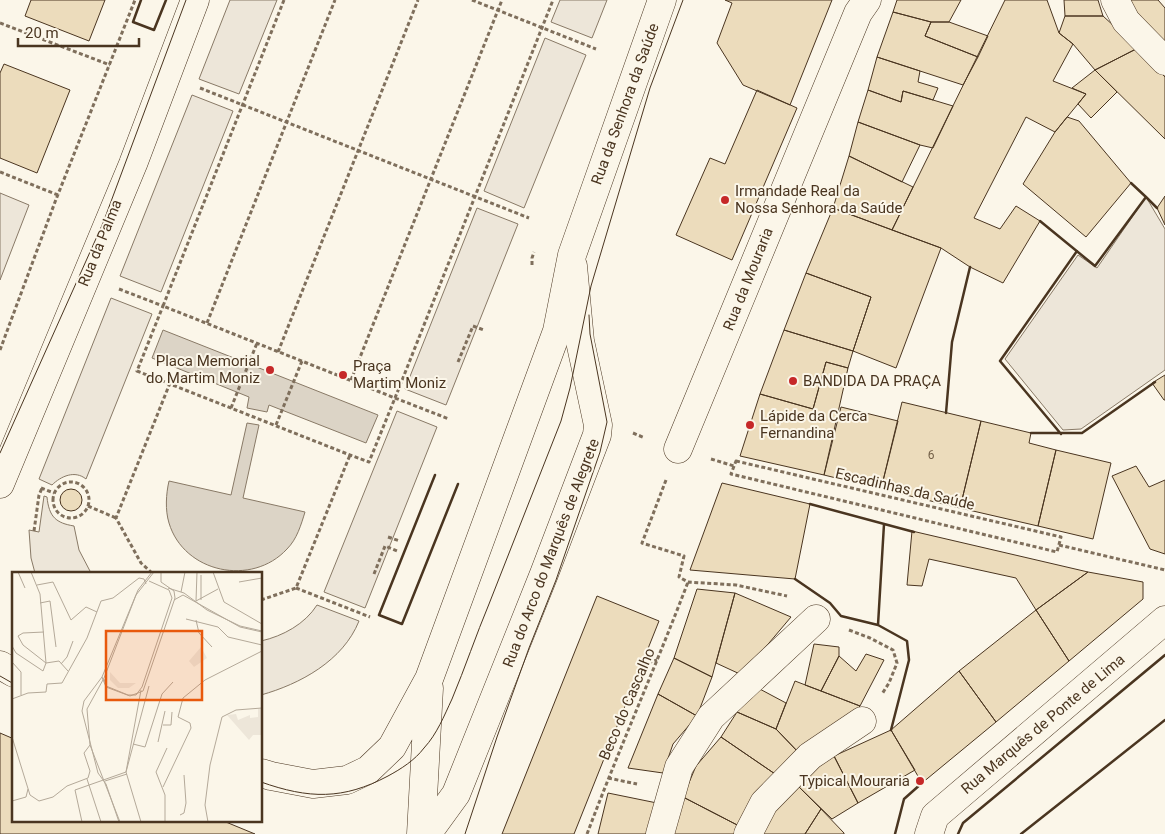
<svg xmlns="http://www.w3.org/2000/svg" width="1165" height="834" viewBox="0 0 1165 834" font-family="Roboto,sans-serif">
<style>
.green{fill:#ede6d9;stroke:#887966}
.water{fill:#dcd4c6;stroke:#887966}
.building{fill:#ecdcbc;stroke:#4a3520}
.lines{fill:none;stroke-linecap:round;stroke-linejoin:round}
.minor-casing{stroke:#4a3520;stroke-width:29}
.major-casing{stroke:#4a3520;stroke-width:29}
.path{stroke:#7f6f5c;stroke-width:3;stroke-dasharray:4 2.5;stroke-linecap:butt}
.minor{stroke:#fbf6e9;stroke-width:28}
.major{stroke:#fbf6e9;stroke-width:28}
.tram{stroke:#4a3520;stroke-width:1}
.wall{stroke:#4a3520;stroke-width:2.5}
.poi-dot{fill:#c62828;stroke:#fbf6e9;stroke-width:2}
.labels{text-anchor:middle;stroke-width:4;stroke-linejoin:round;paint-order:stroke}
.number-label{font-size:12px;fill:#725f47}
.street-label{font-size:15px;fill:#4a3520;stroke:#fbf6e9}
.poi-label{font-size:15px;fill:#4a3520;stroke:#fbf6e9;text-anchor:start}
.inset-road{fill:none;stroke:#b4a999;stroke-width:1}
.view{fill:#e8590c;fill-opacity:0.15;stroke:#e8590c;stroke-width:2.5}
.inset-edge{fill:none;stroke:#4a3520;stroke-width:2.5}
</style>
<rect width="100%" height="100%" fill="#fbf6e9"/>
<path class="green" d="M230,0H277L239,94L199,79Z
M560,0H607L592,38L551,22Z
M545,38L586,55L524,208L484,191Z
M192,95L233,111L161,292L120,276Z
M0,193L29,205L0,280Z
M1146,197L1165,229V370L1081,429L1063,430L1005,359L1078,255L1097,268Z
M477,208L518,224L446,405L405,389Z
M111,298L152,314L86,479C75,470 61,476 52,485L39,479Z
M397,411L437,427L365,608L324,592Z
M44,496L47,497C49,517 56,523 74,526L79,550L91,573H35L31,558L29,530L39,532Z
M317,605L359,621C343,661 300,684 261,695V641C283,636 305,624 317,605Z"/>
<path class="water" d="M163,330L378,415L366,443L269,405L267,412L247,408L249,397L152,358Z
M247,423L259,425L243,498L305,512C301,525 297,539 287,549C252,587 184,573 169,523C165,510 166,494 169,481L231,495Z"/>
<path class="building" d="M31,0H105L89,41L25,16Z
M725,0H832L790,105L743,85L717,43L732,3Z
M897,0H961L949,22H931L893,12Z
M1005,0H1047L1059,33L1073,44L1053,81L1086,94L1055,132L1026,117L974,218L1000,229L1016,206L1040,221L1003,283L970,267L941,248L892,230Z
M1064,0H1098L1103,16H1065Z
M1126,0H1158L1165,8V44Z
M893,12L931,22L925,36L978,57L963,85L877,57Z
M1065,16H1103L1138,48L1095,70L1073,44L1059,33Z
M931,22H949L988,36L978,57L925,36Z
M1138,48L1165,77V139L1095,70Z
M877,57L920,71L918,82L938,88L933,100L903,91L901,102L868,90Z
M4,64L70,90L37,173L0,158V73Z
M1095,70L1117,92L1091,118L1078,104L1086,94L1072,88Z
M757,90L797,108L732,260L676,235L710,158L725,164Z
M868,90L901,102L903,91L953,106L933,148L920,145L858,122Z
M1067,117L1079,121L1131,183L1086,237L1023,184L1055,132Z
M858,122L920,145L902,182L849,156Z
M849,156L913,187L892,230L833,208Z
M1165,196V225L1157,208Z
M833,208L941,248L896,368L853,351L871,297L806,273Z
M806,273L871,297L853,351L784,330Z
M784,330L853,351L848,368L826,362L813,409L760,394Z
M826,362L848,368L824,475L740,456L760,394L813,409Z
M1165,375V400H1164L1152,383Z
M902,402L981,421L960,508L881,489Z
M841,407L898,421L881,489L824,475Z
M981,421L1031,433L1029,443L1056,450L1038,526L960,508Z
M1056,450L1111,463L1093,539L1038,526Z
M1136,466L1149,487L1165,480V554L1150,549L1112,476Z
M722,483L810,504L795,579L690,570Z
M60 500a11 11 0 1 1 22 0a11 11 0 1 1-22 0Z
M912,531L1088,572L1036,610L1016,578L929,559L922,586L907,585Z
M1088,572L1143,582V599L1069,661L1036,610Z
M697,589L735,593L712,677L674,658Z
M735,593L791,617L742,675L716,663Z
M597,596L659,621L574,834H502Z
M1036,610L1069,661L996,722L959,671Z
M814,644L839,647V656L821,691L805,685Z
M866,654L884,660L860,706L821,691L839,656L856,671Z
M674,658L712,677L697,716L658,694Z
M959,671L996,722L922,783L891,730Z
M795,681L860,706L844,723L800,754L776,729Z
M756,687L786,703L776,729L737,712Z
M658,694L697,716L673,744L663,773L628,768Z
M737,712L776,729L800,754L778,776L721,737Z
M891,730L915,770L858,803L834,756Z
M0,733L14,739V820H221L255,834H0Z
M721,737L778,776L743,828L683,797L696,766Z
M834,756L858,803L832,819L795,783Z
M795,783L821,809L805,834H760L776,806Z
M608,793L657,803L651,834H598Z
M683,797L743,828L740,834H672Z
M821,809L844,833V834H805Z"/>
<g class="lines">
<defs>
<path id="minor" d="M1115,0L1126,21L1165,61
M678,449L858,13L867,0
M427,834L456,794L544,574L597,435L598,425L580,341L573,266
M660,834L679,767L711,717L816,619
M748,834L764,803L810,756L862,721
M929,834L935,816L1165,620"/>
<path id="major" d="M0,484L133,164L195,0
M0,665L14,673
M261,773L271,776L313,784L347,780L368,770L392,747L429,679L557,331L572,255L662,0
M421,834L429,688"/>
</defs>
<use href="#minor" class="minor-casing"/>
<use href="#major" class="major-casing"/>
<path class="path" d="M284,0L163,306L395,398L553,0
M472,0L596,49
M0,23L110,65
M200,88L529,218
M0,172L58,195
M532,265V258L534,252
M119,289L163,306L137,371L350,455L369,462L395,398L449,419
M207,323L335,0
M0,350L55,202L135,0
M278,352L418,0
M458,362L473,326L484,330
M351,380L502,0
M231,408L257,343
M276,425L302,361
M633,433L645,438
M711,459L734,466
M736,461L1061,537L1057,552L731,474Z
M666,480L642,543L684,556L679,577L688,582L736,585L787,596
M53 500a18 18 0 1 1 36 0a18 18 0 1 1-36 0Z
M41,488L54,493
M88,506L116,518
M34,531L39,495L42,488
M388,537L400,541
M1059,545L1165,570
M152,573L141,563L116,518L170,383
M374,574L385,546L397,551
M296,588L370,617
M261,600L296,588L350,455
M849,630L870,638L893,650L897,663L889,683L882,694
M642,665L657,660
M608,778L637,784
M587,834C619,749 656,666 688,582"/>
<use href="#minor" class="minor"/>
<use href="#major" class="major"/>
<path class="tram" d="M0,453L103,223L186,0
M0,676L14,684
M261,782C309,799 343,800 388,776C401,769 415,760 424,748C437,734 444,716 452,699C465,668 476,635 489,604C513,543 537,482 561,421L570,388L591,286L650,88L683,0
M465,834L497,737L529,648L556,580L600,452L607,422L590,334L589,315"/>
<path class="wall" d="M141,0L133,22L154,30L166,0
M1146,197L1157,208
M1040,221L1095,266L1146,197L1131,183
M946,413L952,342L970,267
M1031,433H1082L1155,382
M1061,434L1000,361L1077,251
M435,475L379,615L402,624L458,484
M810,504L914,532
M884,524L878,625L907,641L909,660L891,730
M795,579L830,603L841,616L878,625
M895,834L904,799L922,783
M958,834L963,823L1165,655
M1021,834L1165,720"/>
</g>
<g class="poi-dot">
<circle cx="725" cy="200" r="5"/>
<circle cx="270" cy="370" r="5"/>
<circle cx="343" cy="375" r="5"/>
<circle cx="793" cy="381" r="5"/>
<circle cx="750" cy="425" r="5"/>
<circle cx="920" cy="781" r="5"/>
</g>
<g class="labels">
<g class="number-label">
<text x="931" y="459">6</text>
</g>
<g class="street-label">
<text transform="translate(625 104) rotate(-70)" y="5">Rua da Senhora da Saúde</text>
<text transform="translate(100 243) rotate(-68)" y="5">Rua da Palma</text>
<text transform="translate(748 279) rotate(-68)" y="5">Rua da Mouraria</text>
<text transform="translate(905 489) rotate(13)" y="5">Escadinhas da Saúde</text>
<text transform="translate(551 553) rotate(-69)" y="5">Rua do Arco do Marquês de Alegrete</text>
<text transform="translate(627 704) rotate(-67)" y="5">Beco do Cascalho</text>
<text transform="translate(1043 724) rotate(-40)" y="5">Rua Marquês de Ponte de Lima</text>
</g>
<g class="poi-label">
<text x="735" y="196">Irmandade Real da<tspan x="735" dy="17">Nossa Senhora da Saúde</tspan></text>
<text x="260" y="366" text-anchor="end">Placa Memorial<tspan x="260" dy="17">do Martim Moniz</tspan></text>
<text x="353" y="371">Praça<tspan x="353" dy="17">Martim Moniz</tspan></text>
<text x="803" y="386">BANDIDA DA PRAÇA</text>
<text x="760" y="421">Lápide da Cerca<tspan x="760" dy="17">Fernandina</tspan></text>
<text x="910" y="786" text-anchor="end">Typical Mouraria</text>
</g>
</g>
<g transform="translate(12 572)">
<rect width="250" height="250" fill="#fbf6e9"/>
<path d="M189,75L195,86L182,95L177,89ZM98,100L108,111H124L117,116H106L98,108ZM246,137H250V163H241L237,168L215,143L224,142L226,148L238,143V146L246,145Z" fill="#ede6d9"/>
<path class="inset-road" d="M6,0L13,16M19,0L28,22L34,91L47,89L56,99M140,0L126,18L90,105L94,115L118,124L131,119L163,26L162,19L149,10V0M201,0L212,30L250,52M189,3V28M227,10L250,6M25,13L41,10L59,48L74,35L85,40M156,16L172,21L195,38L228,54L250,59M250,18V39M169,20L173,0M162,28L171,23L228,55L250,60M184,29L185,0M184,29L206,17M28,31L38,29L44,75M174,47L206,55L216,65L250,73M184,48L187,61L200,75M0,74L4,81L31,99L34,91L11,73L6,64L11,61L32,60M0,90L9,100V123M49,92L55,85L61,69M90,105L72,129L70,139L86,201L94,212L107,250M92,107L94,114L116,123H124L130,115L160,26L157,18L137,9M129,118L114,200L129,250M0,127L16,121L34,120L35,112L50,111L75,66L89,29L101,26L127,6L132,7L134,12M151,153H159L160,140M0,165L18,223L27,229L41,225L55,214L76,206L78,199L72,181L78,173M146,170L153,139M121,172L133,175L150,122L161,110M75,207L89,250M93,209L115,202M151,215L179,156L178,151L166,145L171,126L193,108L250,79M0,229L14,225L16,217M168,243L172,241L174,231L172,203M70,250L63,218L114,200L137,114M108,250L78,173L75,137L92,106L124,23L142,0M153,250V223L144,200L155,176M196,250L193,233L198,193L210,145L224,138L250,136"/>
<path class="view" d="M94,59H190V128H94Z"/>
<rect width="250" height="250" class="inset-edge"/>
</g>
<path d="M18 38v8h121v-8" fill="none" stroke="#4a3520" stroke-width="2.5"/>
<text x="25" y="38" font-size="15" fill="#4a3520" stroke="#fbf6e9" stroke-width="4" paint-order="stroke">20 m</text>
</svg>
